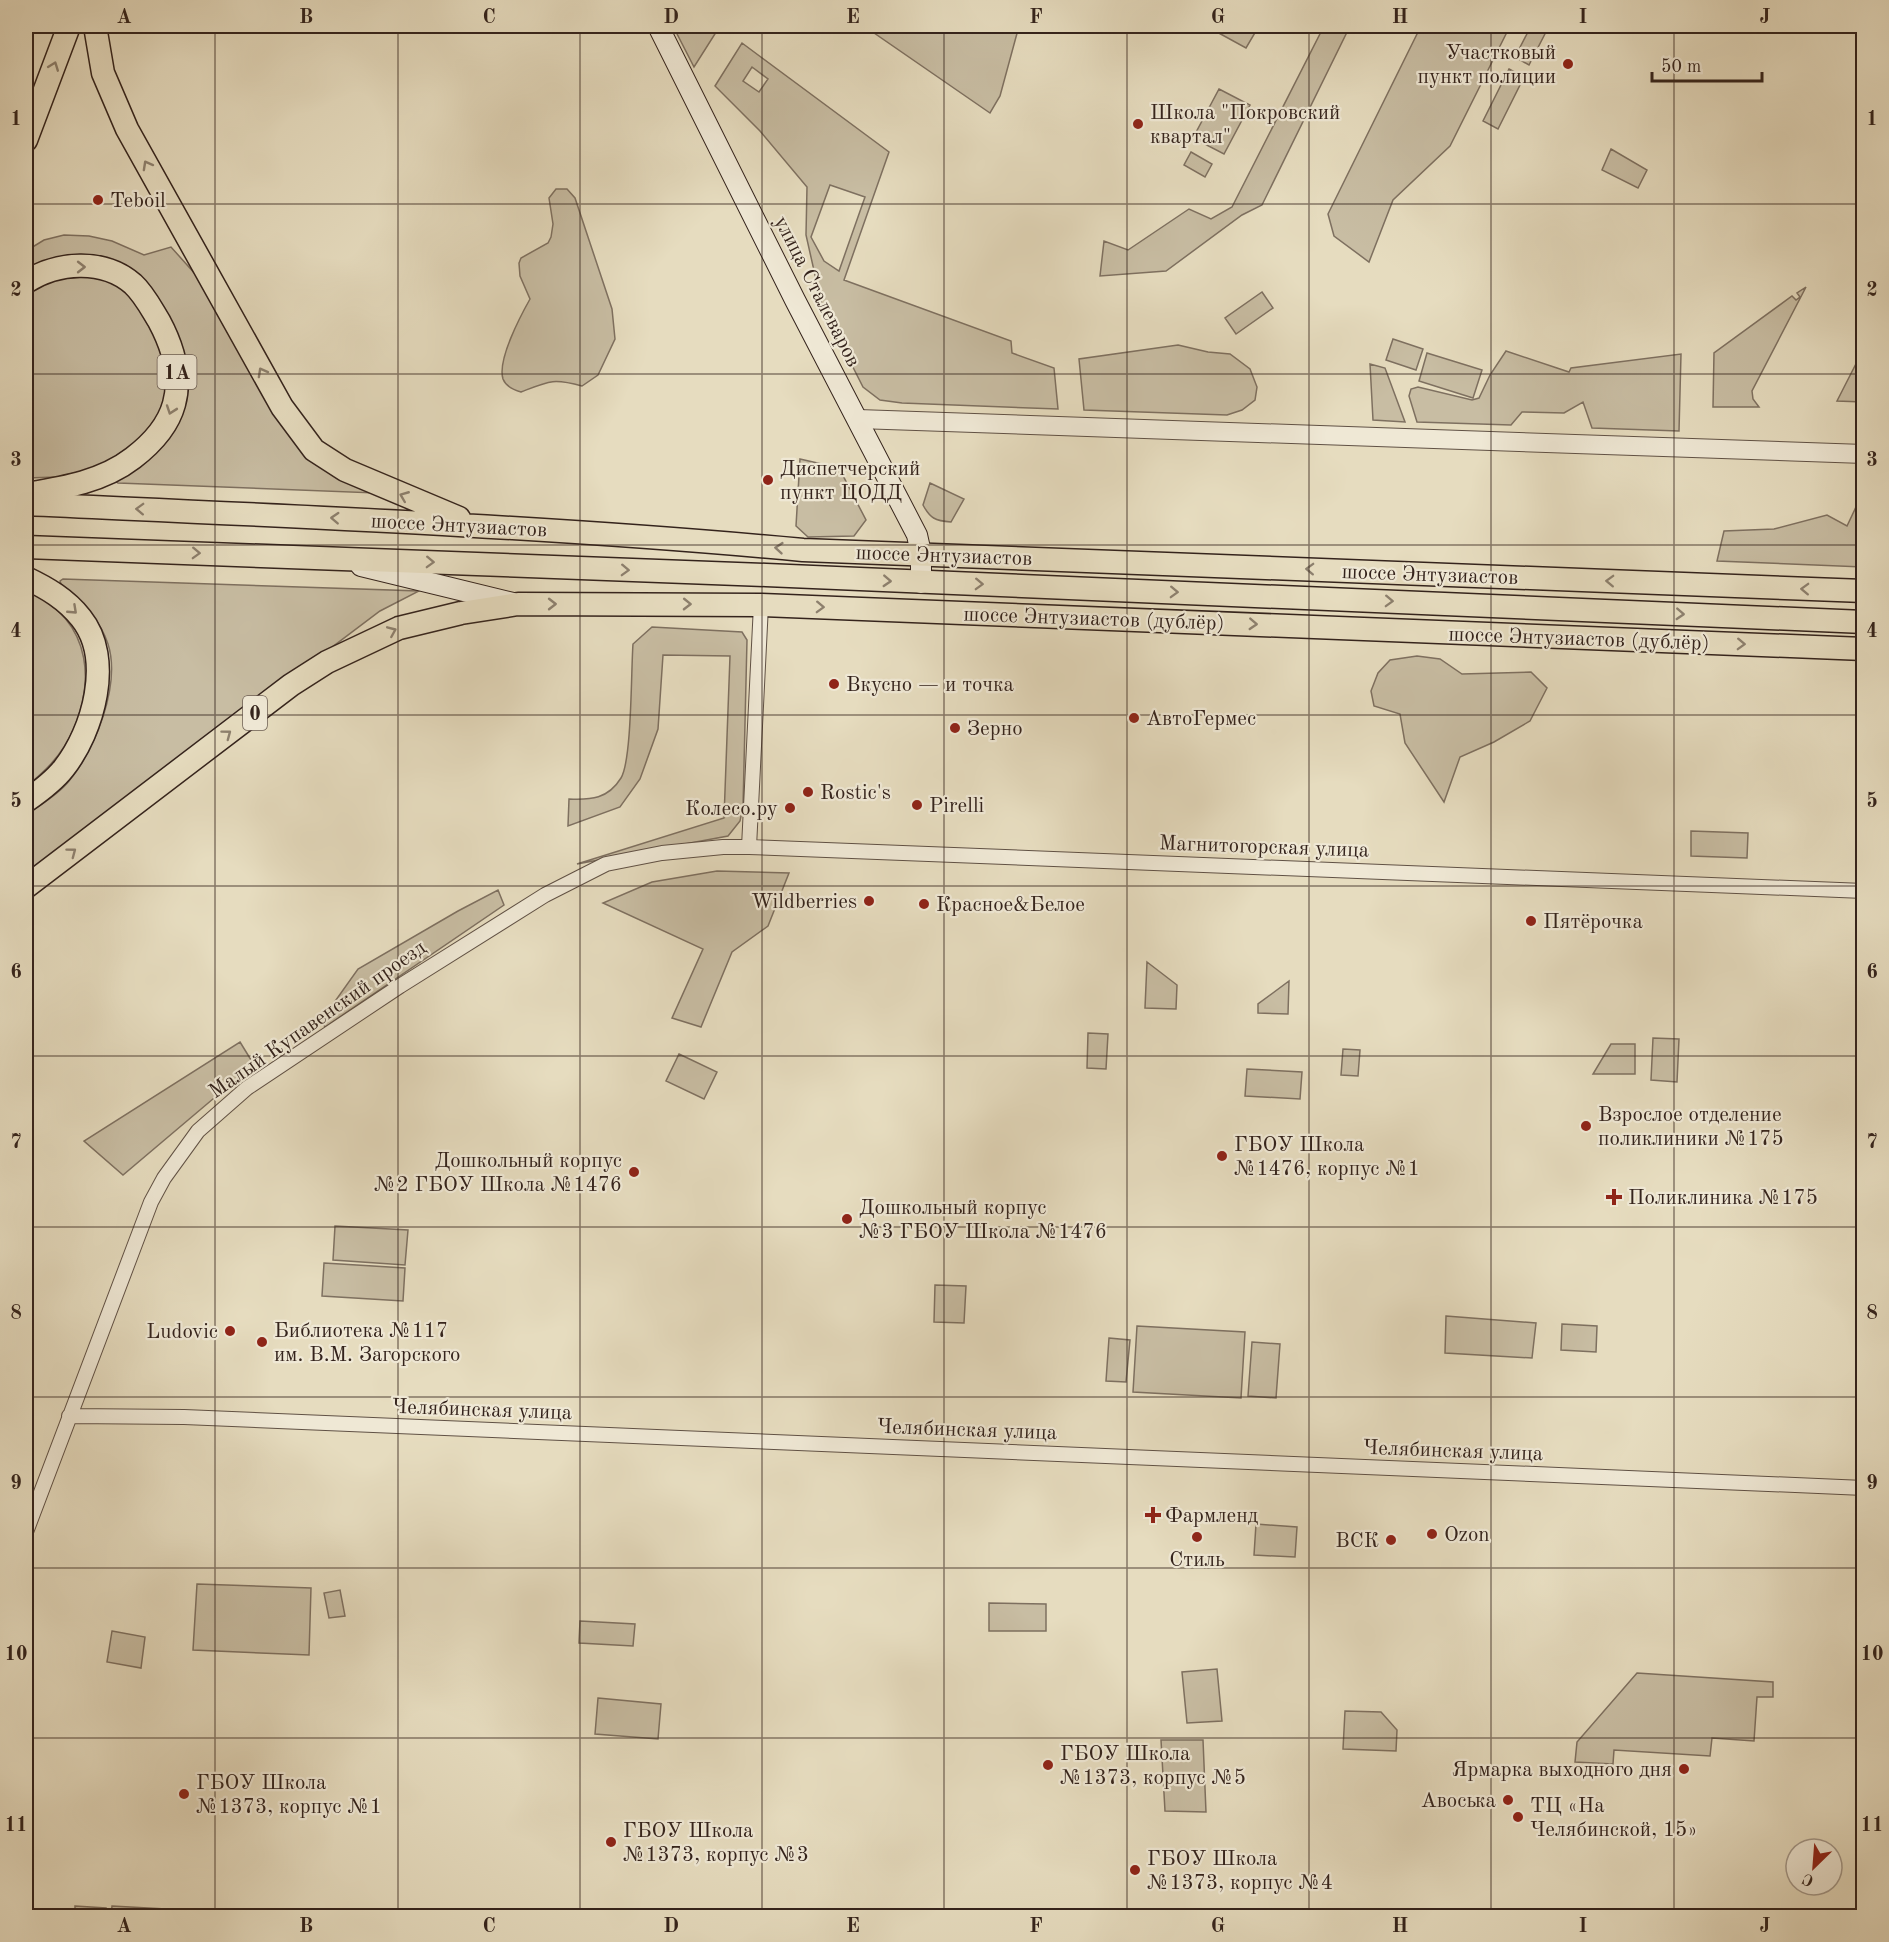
<svg xmlns="http://www.w3.org/2000/svg" width="1889" height="1942" viewBox="0 0 1889 1942" font-family="'Old Standard TT',serif">
<style>
.green{fill:#c8bda3;stroke:#7e7060;stroke-width:1.5;fill-rule:evenodd}
.lines{fill:none;stroke-linecap:round;stroke-linejoin:round}
.minor-casing{stroke:#605145;stroke-width:16}
.tertiary-casing{stroke:#605145;stroke-width:20}
.secondary-casing{stroke:#34231c;stroke-width:22}
.primary-casing{stroke:#34231c;stroke-width:25}
.trunk-casing{stroke:#34231c;stroke-width:25}
.minor{stroke:#efe8d5;stroke-width:14}
.tertiary{stroke:#efe8d5;stroke-width:18}
.secondary{stroke:#efe8d5;stroke-width:20}
.primary{stroke:#e6dcbf;stroke-width:22}
.trunk{stroke:#e6dcbf;stroke-width:22}
.oneway{stroke:#8d806e}
.grid{fill:none;stroke:#34231c;stroke-width:1.5;stroke-opacity:0.55}
.poi-dot{fill:#8f2418;stroke:#efe8d5;stroke-width:2}
.labels{text-anchor:middle;stroke-width:4.5;stroke-linejoin:round;paint-order:stroke}
.shield{fill:#efe8d5;stroke:#6c5e54;stroke-width:1.5}
.shield-label{font-size:20px;font-weight:bold;fill:#34231c}
.poi-label{font-size:21px;fill:#34231c;stroke:#efe8d5;text-anchor:start}
.street-label{font-size:21px;fill:#34231c;stroke:#efe8d5}
.neatline{fill:none;stroke:#34231c;stroke-width:2}
.grid-label{font-size:20px;text-anchor:middle;font-weight:bold;fill:#34231c}
</style>
<rect width="100%" height="100%" fill="#e6dcbf"/>
<filter id="stains"><feTurbulence type="fractalNoise" baseFrequency=".00333" numOctaves="4"/><feColorMatrix values="0 0 0 0 .2 0 0 0 0 .09 0 0 0 0 .02 0 0 0 .5 -.17"/></filter>
<radialGradient id="worn" r=".72"><stop offset=".6" stop-color="#630" stop-opacity="0"/><stop offset="1" stop-color="#630" stop-opacity=".3"/></radialGradient>
<path class="green" d="M673,26H720L694,67Z
M864,26H1019L1000,96L990,113Z
M1206,26H1259L1246,48Z
M1324,26H1350L1262,205L1242,215L1166,271L1100,276L1104,241L1128,250L1189,209L1211,219L1232,207Z
M1421,26H1510L1450,146L1393,200L1369,262L1334,236L1328,214Z
M1531,26H1549L1529,65L1515,57Z
M742,43L889,152L844,280L1011,341L1012,353L1054,368L1058,409L902,403L880,400L863,387L822,306L806,235L807,187L760,131L715,86ZM752,67L768,79L759,92L743,81ZM830,185L865,197L839,271L824,261L811,237Z
M1509,69L1524,77L1498,129L1483,121Z
M1219,89L1250,105L1224,154L1193,138Z
M1611,149L1647,170L1638,188L1602,170Z
M1191,152L1212,164L1205,177L1184,165Z
M556,189H567L575,198L612,309L615,339L598,375L582,386C553,378 549,381 521,392C514,390 506,387 503,379C497,360 521,315 530,299L520,276L519,263L521,258L548,243L551,237L553,224L549,198Z
M64,235L89,236L112,241L144,255L171,247L205,285L279,412L375,493L118,483L115,481L184,396L133,275L26,273V251L44,240Z
M76,273L111,280L137,300L170,366L161,418L110,465L57,477L26,478V291Z
M1806,287L1752,391L1753,399L1759,407H1713L1714,353L1792,296L1796,300L1800,297L1797,293Z
M1262,292L1273,308L1236,334L1225,318Z
M1393,339L1423,349L1416,370L1386,360Z
M1178,345L1208,352L1230,354L1250,369L1257,387L1255,400L1242,410L1227,415L1084,410L1079,359Z
M1863,350V402L1837,401Z
M1506,351L1569,372L1571,368L1681,354L1679,431L1592,428L1583,402L1564,413L1522,412L1511,425L1417,422L1409,396L1411,389L1418,387L1472,400L1479,398L1490,375Z
M1427,353L1482,370L1473,398L1419,381Z
M1370,364L1385,368L1405,422L1373,420Z
M800,459L839,468L866,520L854,536L808,537L796,526Z
M930,483L964,499L951,522C935,521 930,518 923,505Z
M1863,505V567L1717,561L1724,531L1774,529L1827,515L1847,526L1856,507Z
M63,579L419,591L380,611L26,878V815C40,805 58,795 69,781C95,750 121,685 108,644C100,619 81,600 61,584L60,581Z
M26,591C94,618 99,690 64,747C54,763 40,775 26,787Z
M652,627L742,632L747,640L743,807L740,821L728,836L577,864L724,818L730,656L663,655L658,729L640,779L620,807L568,826L569,799C591,800 608,799 621,778C632,760 631,670 633,644Z
M1417,656L1440,659L1462,674L1531,672L1547,688L1530,721L1494,742L1460,757L1444,802L1405,743L1400,714L1374,706L1371,691L1378,673L1390,660Z
M1691,831L1748,833L1747,858L1691,856Z
M717,871L789,873L768,926L732,952L701,1027L672,1018L703,949L603,903L652,882Z
M498,890L504,905L325,1027L321,1021L358,969L458,911Z
M1147,962L1177,985L1176,1009L1145,1008Z
M1289,981L1288,1014L1258,1013V1004Z
M1088,1033L1108,1034L1106,1069L1087,1068Z
M1653,1038L1679,1039L1677,1082L1651,1080Z
M240,1042L256,1068L233,1082L123,1175L84,1141Z
M1611,1044H1635V1074H1593Z
M1343,1049L1360,1050L1358,1076L1341,1075Z
M679,1054L717,1072L704,1099L666,1081Z
M1247,1069L1302,1072L1300,1099L1245,1096Z
M335,1226L408,1230L405,1265L333,1260Z
M324,1263L405,1268L403,1301L322,1296Z
M935,1285L966,1286L964,1323L934,1322Z
M1446,1316L1536,1323L1532,1358L1445,1353Z
M1562,1324L1597,1326L1596,1352L1561,1350Z
M1137,1326L1245,1332L1241,1398L1133,1392Z
M1109,1338L1130,1340L1126,1382L1106,1381Z
M1252,1342L1280,1344L1276,1398L1248,1396Z
M1256,1524L1297,1527L1295,1557L1254,1555Z
M197,1584L311,1588L309,1655L193,1650Z
M340,1590L345,1616L329,1618L324,1593Z
M989,1603L1046,1604V1631H989Z
M580,1621L635,1624L633,1646L579,1643Z
M112,1631L145,1637L141,1668L107,1662Z
M1217,1669L1222,1721L1187,1723L1182,1672Z
M1637,1673L1773,1682V1697H1757L1754,1741L1712,1738L1710,1756L1614,1750L1613,1764L1575,1762L1577,1742Z
M598,1698L661,1704L658,1739L595,1734Z
M1345,1711L1381,1712L1397,1730L1396,1751L1343,1749Z
M1161,1740H1203L1206,1812L1165,1811Z
M75,1906L106,1908L105,1916H75Z
M112,1906L220,1912V1916H111Z"/>
<g class="lines">
<defs>
<path id="minor" d="M749,847L761,605
M69,1416L184,1417L1864,1488
M26,1532L151,1202L164,1178L198,1131L247,1088L400,986L545,895L606,864L662,853L723,847H749L1864,891"/>
<path id="tertiary" d="M858,419L1864,454"/>
<path id="secondary" d="M658,26L795,300L917,535L921,553V583
M361,566L513,603"/>
<path id="primary" d="M95,26L103,73L127,129L282,407L314,450L345,470L459,518
M26,504C285,516 544,526 803,550L1864,591
M26,547L766,575L1864,622
M26,887L291,685L327,662L399,628L461,613L518,604L761,605L1864,649"/>
<path id="trunk" d="M26,140L69,26
M26,282C57,262 103,258 133,284C144,294 151,308 159,321C173,347 182,375 174,404C168,426 150,445 133,458C102,482 62,488 26,494
M26,578C47,588 66,599 81,618C114,659 93,731 64,768C54,781 39,792 26,801"/>
</defs>
<use href="#minor" class="minor-casing"/>
<use href="#tertiary" class="tertiary-casing"/>
<use href="#secondary" class="secondary-casing"/>
<use href="#primary" class="primary-casing"/>
<use href="#trunk" class="trunk-casing"/>
<use href="#minor" class="minor"/>
<use href="#tertiary" class="tertiary"/>
<use href="#secondary" class="secondary"/>
<use href="#primary" class="primary"/>
<use href="#trunk" class="trunk"/>
</g>
<defs><path id="oneway-chevron" d="M-2-3.5L2.5 0L-2 3.5" fill="none" stroke-width="1.6" stroke-linecap="round" stroke-linejoin="round" transform="scale(1.5)"/></defs>
<g class="oneway">
<use href="#oneway-chevron" transform="translate(54 66) rotate(-69)"/>
<use href="#oneway-chevron" transform="translate(147 165) rotate(-119)"/>
<use href="#oneway-chevron" transform="translate(81 267)"/>
<use href="#oneway-chevron" transform="translate(262 372) rotate(-119)"/>
<use href="#oneway-chevron" transform="translate(171 410) rotate(109)"/>
<use href="#oneway-chevron" transform="translate(404 496) rotate(-158)"/>
<use href="#oneway-chevron" transform="translate(140 509) rotate(-178)"/>
<use href="#oneway-chevron" transform="translate(335 518) rotate(-177)"/>
<use href="#oneway-chevron" transform="translate(779 548) rotate(-175)"/>
<use href="#oneway-chevron" transform="translate(196 553) rotate(2)"/>
<use href="#oneway-chevron" transform="translate(430 562) rotate(2)"/>
<use href="#oneway-chevron" transform="translate(1310 569) rotate(-178)"/>
<use href="#oneway-chevron" transform="translate(625 570) rotate(2)"/>
<use href="#oneway-chevron" transform="translate(887 581) rotate(3)"/>
<use href="#oneway-chevron" transform="translate(1610 581) rotate(-178)"/>
<use href="#oneway-chevron" transform="translate(979 584) rotate(2)"/>
<use href="#oneway-chevron" transform="translate(1805 589) rotate(-178)"/>
<use href="#oneway-chevron" transform="translate(1174 592) rotate(2)"/>
<use href="#oneway-chevron" transform="translate(1389 601) rotate(2)"/>
<use href="#oneway-chevron" transform="translate(552 604)"/>
<use href="#oneway-chevron" transform="translate(687 604) rotate(1)"/>
<use href="#oneway-chevron" transform="translate(820 607) rotate(2)"/>
<use href="#oneway-chevron" transform="translate(73 610) rotate(43)"/>
<use href="#oneway-chevron" transform="translate(1680 614) rotate(3)"/>
<use href="#oneway-chevron" transform="translate(1253 624) rotate(3)"/>
<use href="#oneway-chevron" transform="translate(392 631) rotate(-23)"/>
<use href="#oneway-chevron" transform="translate(1741 644) rotate(2)"/>
<use href="#oneway-chevron" transform="translate(227 734) rotate(-37)"/>
<use href="#oneway-chevron" transform="translate(72 852) rotate(-37)"/>
</g>
<path class="grid" d="M215,26V1916M398,26V1916M580,26V1916M762,26V1916M944,26V1916M1127,26V1916M1309,26V1916M1491,26V1916M1674,26V1916M26,204H1864M26,374H1864M26,545H1864M26,715H1864M26,886H1864M26,1056H1864M26,1227H1864M26,1397H1864M26,1568H1864M26,1738H1864"/>
<g class="poi-dot">
<circle cx="1568" cy="64" r="6"/>
<circle cx="1138" cy="124" r="6"/>
<circle cx="98" cy="200" r="6"/>
<circle cx="768" cy="480" r="6"/>
<circle cx="834" cy="684" r="6"/>
<circle cx="1134" cy="718" r="6"/>
<circle cx="955" cy="728" r="6"/>
<circle cx="808" cy="792" r="6"/>
<circle cx="917" cy="805" r="6"/>
<circle cx="790" cy="808" r="6"/>
<circle cx="869" cy="901" r="6"/>
<circle cx="924" cy="904" r="6"/>
<circle cx="1531" cy="921" r="6"/>
<circle cx="1586" cy="1126" r="6"/>
<circle cx="1222" cy="1156" r="6"/>
<circle cx="634" cy="1172" r="6"/>
<path d="M1611 1188h6v6h6v6h-6v6h-6v-6h-6v-6h6z"/>
<circle cx="847" cy="1219" r="6"/>
<circle cx="230" cy="1331" r="6"/>
<circle cx="262" cy="1342" r="6"/>
<path d="M1150 1506h6v6h6v6h-6v6h-6v-6h-6v-6h6z"/>
<circle cx="1432" cy="1534" r="6"/>
<circle cx="1197" cy="1537" r="6"/>
<circle cx="1391" cy="1540" r="6"/>
<circle cx="1048" cy="1765" r="6"/>
<circle cx="1684" cy="1769" r="6"/>
<circle cx="184" cy="1794" r="6"/>
<circle cx="1508" cy="1800" r="6"/>
<circle cx="1518" cy="1817" r="6"/>
<circle cx="611" cy="1842" r="6"/>
<circle cx="1135" cy="1870" r="6"/>
</g>
<g class="labels">
<g class="shield">
<rect x="157.5" y="355" width="39" height="34" rx="4.5"/>
<rect x="243" y="696" width="24" height="34" rx="4.5"/>
</g>
<g class="shield-label">
<text x="177" y="379">1A</text>
<text x="255" y="720">0</text>
</g>
<g class="poi-label">
<text x="1556" y="59" text-anchor="end">Участковый<tspan x="1556" dy="24">пункт полиции</tspan></text>
<text x="1150" y="119">Школа "Покровский<tspan x="1150" dy="24">квартал"</tspan></text>
<text x="110" y="207">Teboil</text>
<text x="780" y="475">Диспетчерский<tspan x="780" dy="24">пункт ЦОДД</tspan></text>
<text x="846" y="691">Вкусно — и точка</text>
<text x="1146" y="725">АвтоГермес</text>
<text x="967" y="735">Зерно</text>
<text x="820" y="799">Rostic's</text>
<text x="929" y="812">Pirelli</text>
<text x="778" y="815" text-anchor="end">Колесо.ру</text>
<text x="857" y="908" text-anchor="end">Wildberries</text>
<text x="936" y="911">Красное&amp;Белое</text>
<text x="1543" y="928">Пятёрочка</text>
<text x="1598" y="1121">Взрослое отделение<tspan x="1598" dy="24">поликлиники №175</tspan></text>
<text x="1234" y="1151">ГБОУ Школа<tspan x="1234" dy="24">№1476, корпус №1</tspan></text>
<text x="622" y="1167" text-anchor="end">Дошкольный корпус<tspan x="622" dy="24">№2 ГБОУ Школа №1476</tspan></text>
<text x="1628" y="1204">Поликлиника №175</text>
<text x="859" y="1214">Дошкольный корпус<tspan x="859" dy="24">№3 ГБОУ Школа №1476</tspan></text>
<text x="274" y="1337">Библиотека №117<tspan x="274" dy="24">им. В.М. Загорского</tspan></text>
<text x="218" y="1338" text-anchor="end">Ludovic</text>
<text x="1165" y="1522">Фармленд</text>
<text x="1444" y="1541">Ozon</text>
<text x="1379" y="1547" text-anchor="end">ВСК</text>
<text x="1197" y="1566" text-anchor="middle">Стиль</text>
<text x="1060" y="1760">ГБОУ Школа<tspan x="1060" dy="24">№1373, корпус №5</tspan></text>
<text x="1672" y="1776" text-anchor="end">Ярмарка выходного дня</text>
<text x="196" y="1789">ГБОУ Школа<tspan x="196" dy="24">№1373, корпус №1</tspan></text>
<text x="1496" y="1807" text-anchor="end">Авоська</text>
<text x="1530" y="1812">ТЦ «На<tspan x="1530" dy="24">Челябинской, 15»</tspan></text>
<text x="623" y="1837">ГБОУ Школа<tspan x="623" dy="24">№1373, корпус №3</tspan></text>
<text x="1147" y="1865">ГБОУ Школа<tspan x="1147" dy="24">№1373, корпус №4</tspan></text>
</g>
<g class="street-label">
<text transform="translate(818 291) rotate(63)" y="7">улица Сталеваров</text>
<text transform="translate(459 525) rotate(3)" y="7">шоссе Энтузиастов</text>
<text transform="translate(944 555) rotate(2)" y="7">шоссе Энтузиастов</text>
<text transform="translate(1430 574) rotate(2)" y="7">шоссе Энтузиастов</text>
<text transform="translate(1094 618) rotate(2)" y="7">шоссе Энтузиастов (дублёр)</text>
<text transform="translate(1579 638) rotate(2)" y="7">шоссе Энтузиастов (дублёр)</text>
<text transform="translate(1264 846) rotate(2)" y="7">Магнитогорская улица</text>
<text transform="translate(317 1019) rotate(-35)" y="7">Малый Купавенский проезд</text>
<text transform="translate(482 1409) rotate(2)" y="7">Челябинская улица</text>
<text transform="translate(967 1429) rotate(2)" y="7">Челябинская улица</text>
<text transform="translate(1453 1450) rotate(2)" y="7">Челябинская улица</text>
</g>
</g>
<rect width="1889" height="1942" fill="none" stroke="#e6dcbf" stroke-width="66"/>
<g transform="translate(1814 1867) rotate(205)"><circle r="28" fill="#efe8d5" stroke="#a4998b" stroke-width="1.5"/>
<path d="M0-4.5L10 22L0 15L-10 22Z" fill="#8f2418"/>
<text y="-9" font-size="16" font-weight="bold" text-anchor="middle" fill="#34231c">С</text>
</g>
<path d="M1652 72v9h110v-9" fill="none" stroke="#34231c" stroke-width="3"/>
<text x="1661" y="72" font-size="18" fill="#34231c" stroke="#efe8d5" stroke-width="4.5" paint-order="stroke">50 m</text>
<rect x="33" y="33" width="1823" height="1876" class="neatline"/>
<g class="grid-label">
<text x="124" y="23">A</text>
<text x="306" y="23">B</text>
<text x="489" y="23">C</text>
<text x="671" y="23">D</text>
<text x="853" y="23">E</text>
<text x="1036" y="23">F</text>
<text x="1218" y="23">G</text>
<text x="1400" y="23">H</text>
<text x="1583" y="23">I</text>
<text x="1765" y="23">J</text>
<text x="16" y="125">1</text>
<text x="1872" y="125">1</text>
<text x="16" y="296">2</text>
<text x="1872" y="296">2</text>
<text x="16" y="466">3</text>
<text x="1872" y="466">3</text>
<text x="16" y="637">4</text>
<text x="1872" y="637">4</text>
<text x="16" y="807">5</text>
<text x="1872" y="807">5</text>
<text x="16" y="978">6</text>
<text x="1872" y="978">6</text>
<text x="16" y="1148">7</text>
<text x="1872" y="1148">7</text>
<text x="16" y="1319">8</text>
<text x="1872" y="1319">8</text>
<text x="16" y="1489">9</text>
<text x="1872" y="1489">9</text>
<text x="16" y="1660">10</text>
<text x="1872" y="1660">10</text>
<text x="16" y="1831">11</text>
<text x="1872" y="1831">11</text>
<text x="124" y="1932">A</text>
<text x="306" y="1932">B</text>
<text x="489" y="1932">C</text>
<text x="671" y="1932">D</text>
<text x="853" y="1932">E</text>
<text x="1036" y="1932">F</text>
<text x="1218" y="1932">G</text>
<text x="1400" y="1932">H</text>
<text x="1583" y="1932">I</text>
<text x="1765" y="1932">J</text>
</g>
<rect width="100%" height="100%" filter="url(#stains)"/>
<rect width="100%" height="100%" fill="url(#worn)"/>
</svg>
